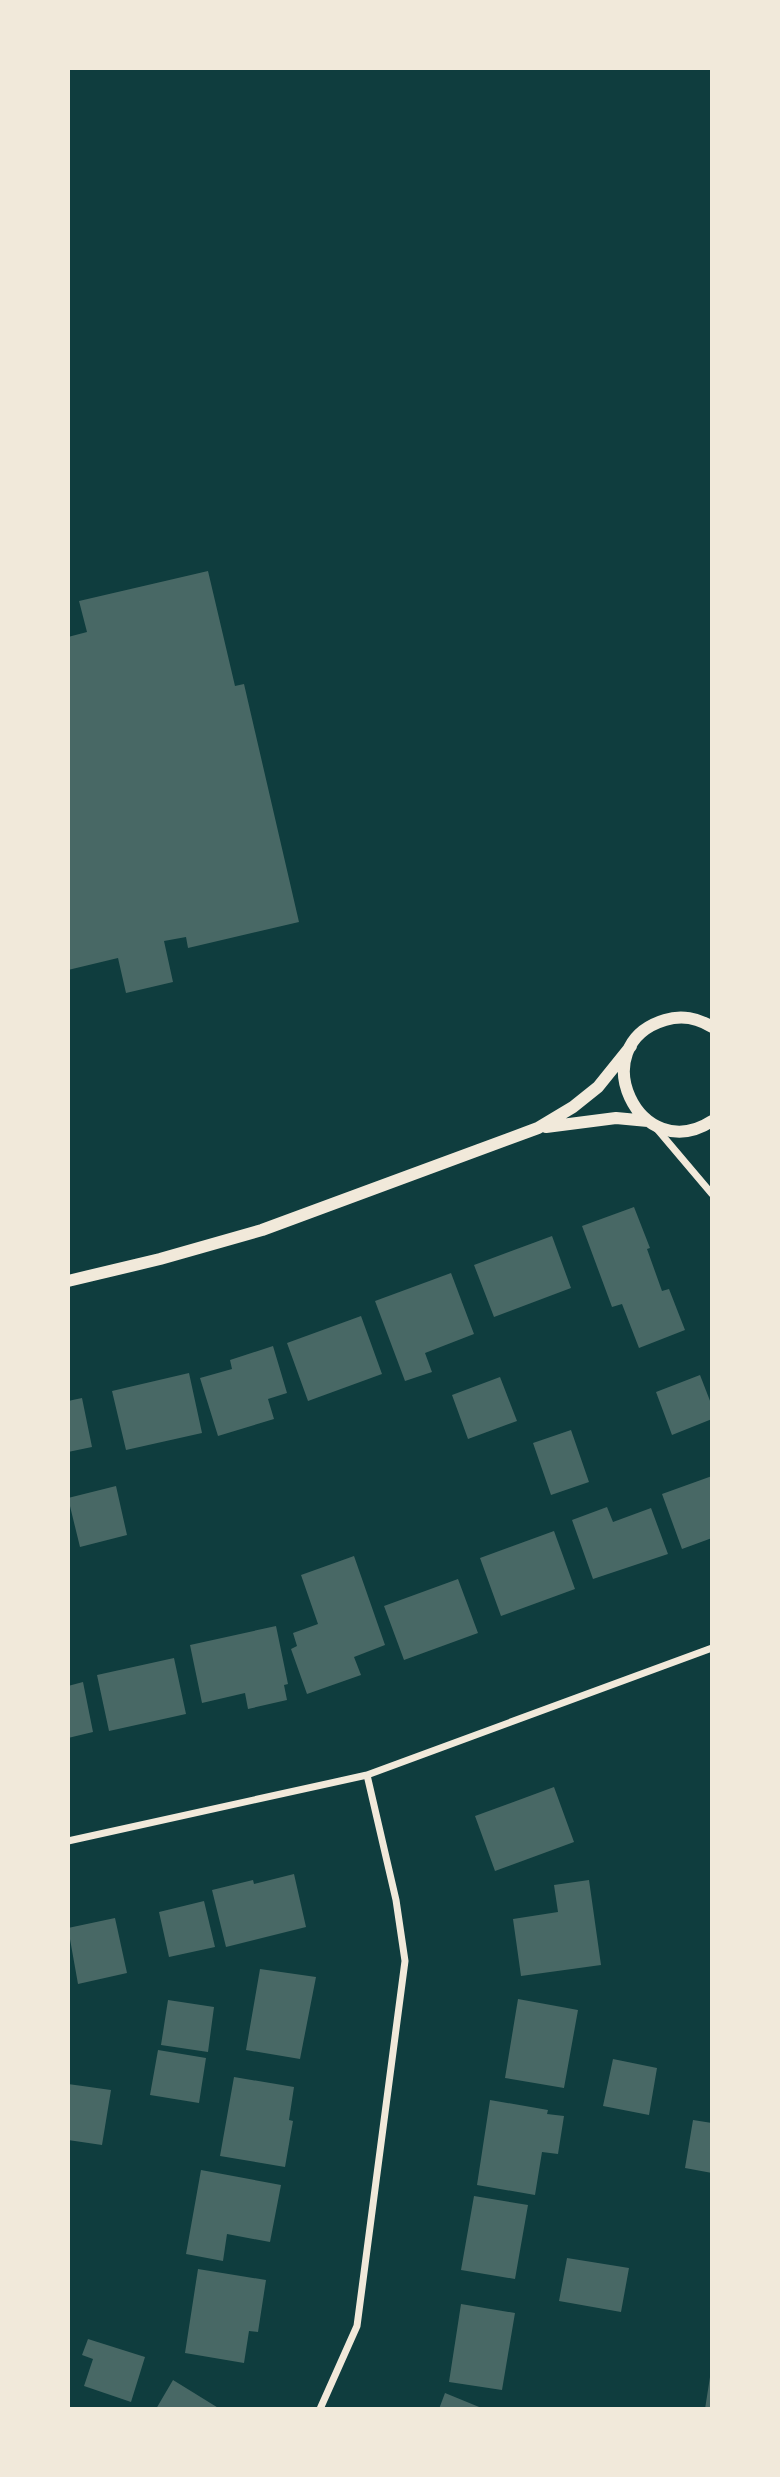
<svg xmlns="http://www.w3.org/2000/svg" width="780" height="2477" viewBox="0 0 780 2477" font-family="'Noto Serif',serif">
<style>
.building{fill:#486865}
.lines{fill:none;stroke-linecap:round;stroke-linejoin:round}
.minor{stroke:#f1e9da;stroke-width:7}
.tertiary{stroke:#f1e9da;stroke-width:12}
</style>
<rect width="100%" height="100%" fill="#0f3d3e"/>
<path class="building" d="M208,571L235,686L244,684L299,922L188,948L186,937L164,941L173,982L126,993L118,958L68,970V637L87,632L79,601Z
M634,1207L650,1248L647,1249L662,1291L669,1289L685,1330L639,1348L622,1304L612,1307L582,1226Z
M552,1236L571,1288L494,1317L474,1265Z
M451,1273L474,1334L425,1353L432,1372L405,1381L375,1301Z
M361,1316L382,1374L308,1401L287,1343Z
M273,1346L287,1393L268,1399L274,1419L218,1436L200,1378L232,1369L230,1360Z
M189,1373L202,1433L126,1450L112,1391Z
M700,1375L712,1406V1419L672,1435L656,1392Z
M500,1377L517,1421L468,1439L452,1395Z
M82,1398L92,1447L68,1452V1401Z
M571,1430L589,1482L551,1495L533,1443Z
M712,1476V1538L682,1549L662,1494Z
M116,1486L127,1535L80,1547L68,1498Z
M607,1507L613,1522L651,1508L668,1554L593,1579L572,1520Z
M554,1531L575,1589L501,1616L480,1558Z
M354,1556L385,1645L354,1657L361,1675L307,1694L291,1649L297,1646L293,1633L318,1624L301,1575Z
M458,1579L478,1633L404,1660L384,1606Z
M276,1626L288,1684L284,1685L287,1700L248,1709L245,1693L202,1703L190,1645Z
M174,1658L186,1714L109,1731L97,1675Z
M83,1682L93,1732L68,1738V1686Z
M554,1787L574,1842L495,1871L475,1816Z
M294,1874L306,1927L226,1947L212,1890L253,1880L254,1884Z
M589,1880L601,1965L521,1976L513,1919L558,1912L554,1885Z
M204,1901L215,1947L169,1957L159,1912Z
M115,1918L127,1973L78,1984L68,1928Z
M260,1969L316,1977L300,2059L246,2050Z
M518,1999L578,2010L564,2088L505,2078Z
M168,2000L214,2007L208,2052L161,2045Z
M158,2050L206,2058L199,2103L150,2095Z
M613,2059L657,2068L649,2115L603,2106Z
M234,2077L294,2087L289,2120L293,2121L285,2167L220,2156Z
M68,2084L111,2090L102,2145L68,2140Z
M490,2100L548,2110L547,2114L564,2116L558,2154L542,2152L535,2195L477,2185Z
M693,2120L712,2123V2173L685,2168Z
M201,2170L281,2185L270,2242L227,2234L223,2261L186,2254Z
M474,2196L528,2205L515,2279L461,2270Z
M567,2258L629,2268L621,2312L559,2301Z
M198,2269L266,2280L258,2332L249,2331L244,2363L185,2353Z
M461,2304L515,2313L502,2390L449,2382Z
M88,2339L145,2357L131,2402L84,2386L93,2359L82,2355Z
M710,2377L712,2409H705Z
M173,2380L220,2409H156Z
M445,2393L484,2409H439Z"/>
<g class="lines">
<path class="minor" d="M657,1129L712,1194
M68,1841L367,1775L712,1648
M320,2409L357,2326L405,1961L396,1900L367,1775"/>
<path class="tertiary" d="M712,1027C698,1018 681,1015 665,1020C582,1045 639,1168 712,1121
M546,1127L616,1118L648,1121
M68,1281L160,1259L262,1230L538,1128L573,1107L598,1087L631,1046"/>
</g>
<rect width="780" height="2477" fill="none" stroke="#f1e9da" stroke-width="140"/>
</svg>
